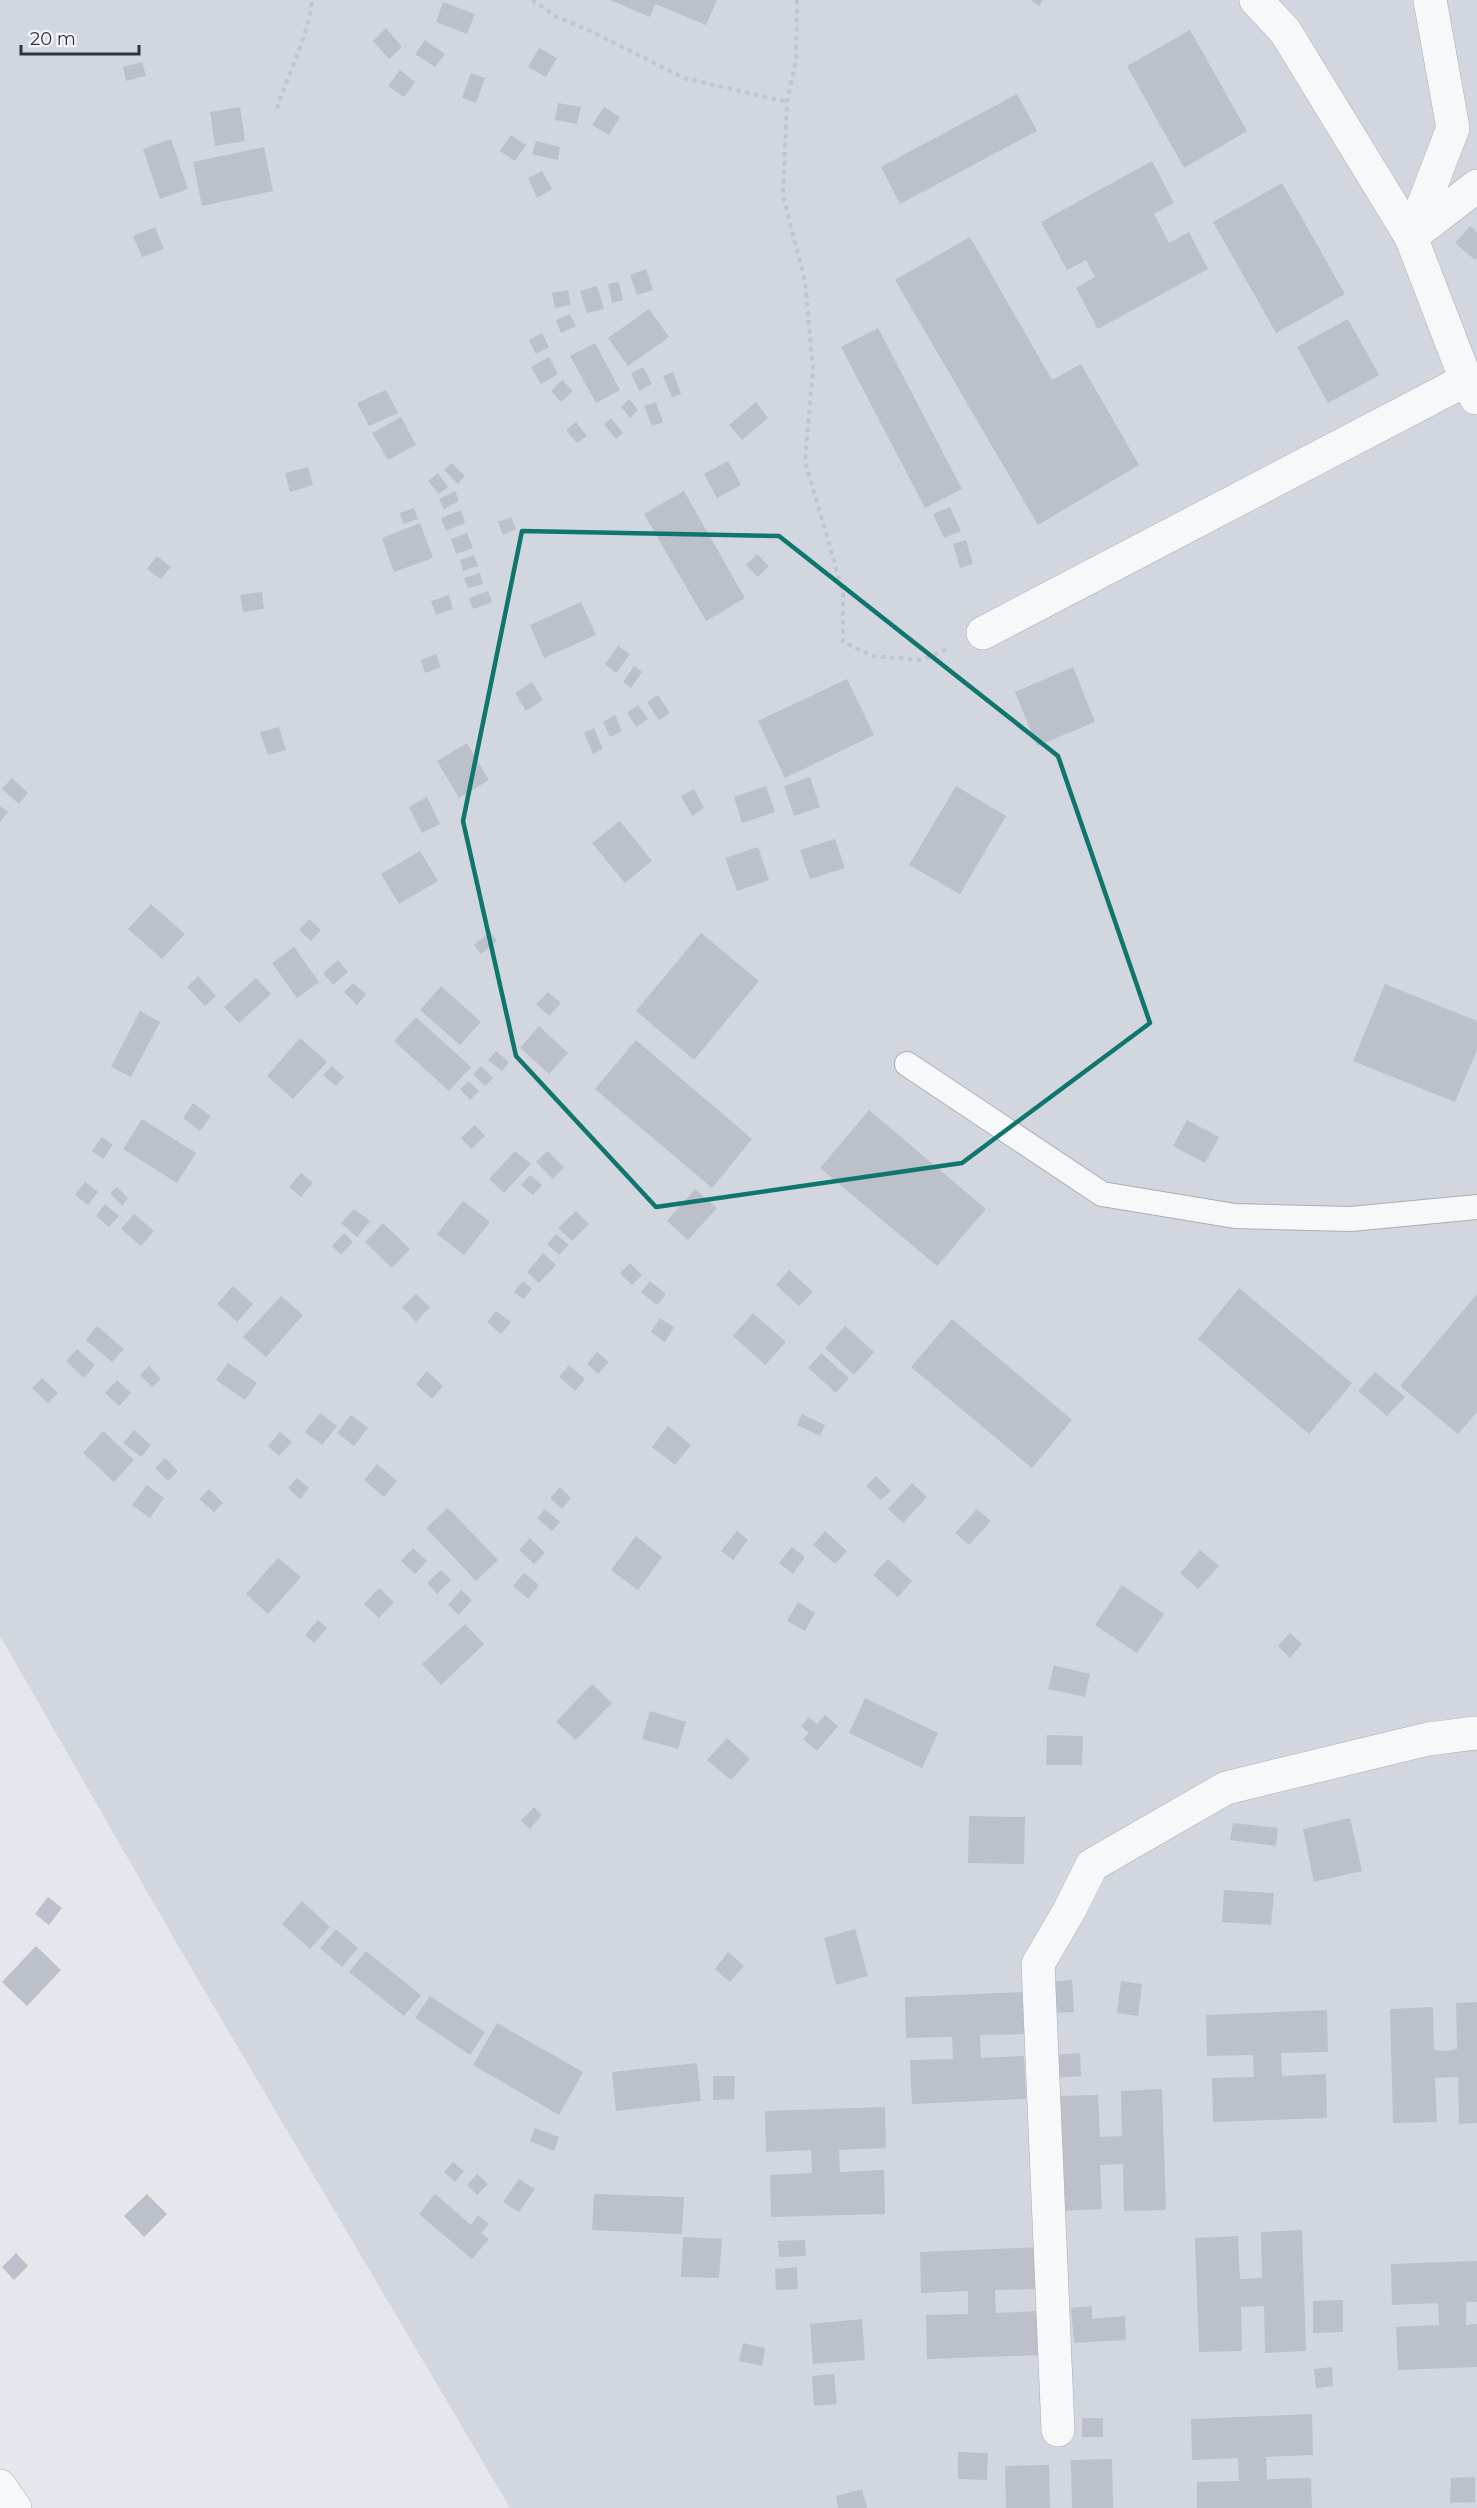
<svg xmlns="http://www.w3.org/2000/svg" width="1477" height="2508" viewBox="0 0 1477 2508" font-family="Montserrat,sans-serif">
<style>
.built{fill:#d2d6de}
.building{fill:#bbc0ca}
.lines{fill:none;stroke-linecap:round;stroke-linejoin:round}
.lane-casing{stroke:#a9aeb7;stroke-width:26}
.street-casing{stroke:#a9aeb7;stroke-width:34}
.path{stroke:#c2c5cb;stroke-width:4;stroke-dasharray:4.5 4.5;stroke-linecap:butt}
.lane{stroke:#f7f8fa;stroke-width:24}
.street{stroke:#f7f8fa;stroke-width:33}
.marked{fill:none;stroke:#0f766e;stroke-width:4.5;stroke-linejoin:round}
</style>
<rect width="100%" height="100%" fill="#e4e7ec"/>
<path class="built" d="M0,0H1477V2508H510L187,1961L0,1636Z"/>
<path class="building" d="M610,0H717L706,25L655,4L650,17Z
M1031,0H1043L1039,6Z
M443,2L475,14L467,34L436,22Z
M386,28L402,47L389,59L373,41Z
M1190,30L1247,131L1184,168L1127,66Z
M425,40L445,54L435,67L415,54Z
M539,48L557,58L546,77L528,67Z
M142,62L146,76L126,81L123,67Z
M400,70L415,82L404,97L388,86Z
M471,73L485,78L476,103L462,98Z
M1017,94L1037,131L900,204L881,167Z
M558,103L581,107L577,124L555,120Z
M240,107L245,141L215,146L210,112Z
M604,107L620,117L609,135L592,125Z
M511,135L526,145L515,161L500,151Z
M171,139L188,189L160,199L143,149Z
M536,141L560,147L558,160L532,154Z
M264,147L273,191L202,206L193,162Z
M1152,161L1174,203L1154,214L1169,243L1189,232L1208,269L1098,329L1076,288L1095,277L1086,260L1067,270L1041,222Z
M542,171L552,189L537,198L528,178Z
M1282,183L1345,294L1276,333L1213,222Z
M1470,226L1477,232V258L1475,260L1455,243Z
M155,227L164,249L142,257L133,236Z
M970,237L1052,380L1081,364L1139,465L1038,525L895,280Z
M646,269L653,290L637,295L630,275Z
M619,282L623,300L612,303L608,284Z
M597,286L604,309L587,313L580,291Z
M568,290L571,305L555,308L552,293Z
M649,309L669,337L628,366L608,338Z
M570,314L576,326L561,333L556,320Z
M1348,319L1379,375L1328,403L1297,347Z
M878,328L962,489L925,508L841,347Z
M542,333L549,347L536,354L529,340Z
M595,343L620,390L596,403L570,356Z
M549,357L558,374L541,384L531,367Z
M643,367L652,384L639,391L631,373Z
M673,372L681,394L672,397L663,376Z
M562,380L573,391L561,402L551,391Z
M386,390L398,413L369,426L357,403Z
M629,399L638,410L630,418L621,407Z
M656,402L663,422L652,426L644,406Z
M756,402L768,418L742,440L729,425Z
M401,417L416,445L388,460L372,433Z
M611,418L623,433L616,439L604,424Z
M576,422L587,436L577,443L566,430Z
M728,461L741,485L717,498L704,474Z
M451,463L465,476L458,484L444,470Z
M308,467L313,485L290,492L285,473Z
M438,473L448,487L439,494L428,481Z
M455,491L459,501L444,509L439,499Z
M684,491L745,598L706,621L644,514Z
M950,507L961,531L944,538L933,514Z
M414,508L418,519L403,524L400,513Z
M461,510L465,523L446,531L441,518Z
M511,517L516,529L503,535L498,522Z
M420,523L433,558L394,572L382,538Z
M467,533L473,548L456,554L451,539Z
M966,540L973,564L960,568L953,544Z
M757,554L769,566L758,577L746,565Z
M474,555L478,566L463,571L460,560Z
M157,556L171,567L161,579L147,569Z
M480,573L483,584L468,588L464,578Z
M488,591L492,602L473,609L469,598Z
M262,592L264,609L243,612L240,595Z
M449,595L453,609L436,615L431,601Z
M581,602L596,635L544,658L530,625Z
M618,646L630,654L616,673L605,664Z
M436,654L441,667L425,673L421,660Z
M634,666L642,672L631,688L623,682Z
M1073,667L1095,722L1037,746L1015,692Z
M847,679L874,735L785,778L758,721Z
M532,682L543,700L526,711L515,693Z
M658,695L670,713L659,720L647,702Z
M638,705L648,719L636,727L627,713Z
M615,715L622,731L610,737L603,722Z
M279,727L286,750L268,755L260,732Z
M594,728L603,749L593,754L584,733Z
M467,743L489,780L459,798L437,761Z
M810,777L820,807L794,816L784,786Z
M12,778L28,793L19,804L2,789Z
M766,786L775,812L742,823L734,797Z
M956,786L1006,816L960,894L909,865Z
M694,789L704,808L692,816L681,796Z
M427,797L440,824L422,833L409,807Z
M0,806L8,812L0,822Z
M620,821L652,861L625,883L592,843Z
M835,839L845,868L810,879L800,850Z
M758,847L769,880L737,891L725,858Z
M420,851L438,881L399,904L381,874Z
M151,904L185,934L162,959L128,929Z
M309,919L321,930L311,941L299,930Z
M490,932L497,941L481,954L474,945Z
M701,933L759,981L694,1060L636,1011Z
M294,947L319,982L297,998L272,963Z
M338,960L348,972L333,985L323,973Z
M198,976L216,996L205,1006L187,987Z
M256,978L271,994L239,1023L224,1007Z
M353,983L366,994L357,1005L344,992Z
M1385,984L1477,1021V1050L1455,1102L1353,1061Z
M441,986L481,1022L460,1045L420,1010Z
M548,992L561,1003L549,1016L536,1004Z
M140,1011L160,1022L131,1077L111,1067Z
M416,1017L471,1067L449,1091L394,1041Z
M539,1026L568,1053L549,1074L520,1048Z
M300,1038L327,1062L293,1099L267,1076Z
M636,1040L752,1139L712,1188L595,1089Z
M496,1051L509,1062L502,1071L488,1060Z
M332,1066L344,1077L336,1086L323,1075Z
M481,1066L493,1078L485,1086L473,1074Z
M469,1081L479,1091L470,1100L460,1089Z
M193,1103L211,1116L200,1131L183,1118Z
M869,1110L986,1209L937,1266L820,1168Z
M142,1119L196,1153L177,1183L123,1149Z
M1187,1120L1219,1137L1205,1163L1173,1146Z
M475,1125L485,1136L471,1149L461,1138Z
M102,1137L113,1145L103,1159L92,1151Z
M515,1151L531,1164L504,1193L489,1179Z
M547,1151L564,1167L553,1179L536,1162Z
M301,1173L313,1183L301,1197L289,1187Z
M530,1175L542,1185L533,1195L521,1185Z
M85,1182L98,1192L88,1205L75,1195Z
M117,1187L128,1198L122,1206L110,1193Z
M695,1189L717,1208L688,1240L667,1221Z
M463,1201L490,1222L464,1255L437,1234Z
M105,1204L119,1216L109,1227L96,1216Z
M354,1209L370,1221L357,1237L341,1223Z
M576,1211L589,1224L572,1241L558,1228Z
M134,1214L154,1231L141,1246L121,1229Z
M383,1223L410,1249L392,1268L365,1242Z
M344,1233L353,1242L341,1255L332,1246Z
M556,1234L569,1245L559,1255L547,1244Z
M543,1253L556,1265L539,1283L527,1272Z
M630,1263L642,1275L632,1285L620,1273Z
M789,1270L813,1292L799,1306L776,1285Z
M523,1281L532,1289L524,1299L514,1292Z
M650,1281L666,1294L657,1305L641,1292Z
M233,1286L253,1304L237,1322L217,1304Z
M1239,1288L1352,1383L1309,1434L1198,1339Z
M416,1294L430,1307L416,1322L402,1307Z
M1477,1294V1412L1458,1434L1400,1386Z
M281,1296L303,1315L266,1357L243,1337Z
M496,1311L511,1322L501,1334L487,1322Z
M753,1313L786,1342L765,1365L733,1336Z
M660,1318L674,1327L665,1342L651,1332Z
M952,1319L1072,1420L1032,1468L911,1367Z
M97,1326L124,1349L112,1362L86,1340Z
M845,1326L874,1352L854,1375L825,1348Z
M77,1349L95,1365L84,1378L66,1361Z
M597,1352L609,1362L598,1374L587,1364Z
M821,1353L849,1378L836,1393L808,1368Z
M228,1363L257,1383L245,1400L216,1380Z
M569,1365L585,1379L575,1391L559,1377Z
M149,1366L161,1379L152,1387L140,1375Z
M427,1371L443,1386L432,1399L416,1384Z
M1375,1372L1405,1397L1387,1416L1358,1391Z
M42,1378L58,1393L48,1403L32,1388Z
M117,1380L131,1393L119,1406L105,1393Z
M320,1413L337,1426L322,1445L305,1432Z
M802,1414L825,1425L820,1436L797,1425Z
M351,1415L368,1428L354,1446L337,1433Z
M668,1426L691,1445L675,1465L652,1447Z
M134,1430L151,1445L141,1457L123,1443Z
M103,1431L134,1460L114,1482L83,1453Z
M280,1432L292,1442L279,1456L268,1446Z
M165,1458L178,1471L168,1481L155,1468Z
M377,1464L397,1481L384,1497L364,1480Z
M876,1476L891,1491L881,1500L866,1486Z
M297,1478L309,1488L300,1499L288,1488Z
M912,1483L927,1497L903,1523L888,1509Z
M147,1485L164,1498L150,1518L132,1505Z
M560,1487L571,1498L562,1509L550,1498Z
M209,1489L223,1503L214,1512L199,1499Z
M448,1508L498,1560L476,1581L426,1528Z
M545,1509L560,1522L552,1531L537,1518Z
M977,1509L991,1521L969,1545L955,1533Z
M737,1531L748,1540L733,1560L721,1551Z
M825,1531L847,1551L835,1564L813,1545Z
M636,1536L662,1557L638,1590L611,1570Z
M530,1538L545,1553L534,1564L519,1550Z
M792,1547L805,1557L793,1574L779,1563Z
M413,1548L427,1561L415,1574L401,1561Z
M1200,1550L1219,1566L1198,1589L1180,1573Z
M278,1558L301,1577L268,1614L246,1594Z
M888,1559L912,1581L898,1597L873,1575Z
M441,1570L451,1580L437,1594L427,1583Z
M524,1573L539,1585L528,1599L513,1586Z
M1122,1585L1164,1614L1137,1653L1095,1625Z
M379,1588L394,1602L379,1618L364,1604Z
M461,1590L472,1600L459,1615L448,1605Z
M798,1602L815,1613L805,1631L787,1621Z
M318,1620L327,1628L314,1643L305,1635Z
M465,1624L484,1644L441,1685L422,1664Z
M1290,1633L1302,1644L1290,1658L1278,1646Z
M1054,1665L1090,1674L1085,1697L1048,1689Z
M592,1684L612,1703L576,1740L556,1722Z
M865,1698L938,1733L922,1768L849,1733Z
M650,1711L686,1722L678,1749L642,1739Z
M825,1715L838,1726L817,1751L803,1739L809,1733L801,1726L809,1717L817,1724Z
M1047,1735L1083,1736L1082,1765H1046Z
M727,1738L750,1759L731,1780L707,1760Z
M534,1807L542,1815L530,1829L521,1821Z
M969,1816L1025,1817L1024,1864L968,1863Z
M1350,1818L1362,1871L1314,1882L1303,1829Z
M1233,1823L1278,1828L1276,1846L1230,1840Z
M1224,1890L1274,1893L1271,1925L1222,1922Z
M48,1897L62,1908L49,1925L35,1914Z
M302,1901L330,1927L310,1949L282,1924Z
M336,1929L358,1948L342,1967L320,1948Z
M855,1929L868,1976L836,1985L824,1938Z
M36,1946L61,1970L27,2006L2,1982Z
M366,1951L421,1995L404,2016L349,1972Z
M728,1952L744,1966L730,1982L715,1969Z
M1072,1980L1074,2012L1051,2013L1049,1982Z
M1121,1981L1142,1984L1138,2016L1117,2013Z
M1025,1992L1027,2034L980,2035L981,2058L1024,2056L1026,2099L912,2104L910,2060L953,2059L952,2037L906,2038L905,1997Z
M430,1996L485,2032L470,2055L415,2018Z
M1477,2002V2123L1459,2124L1458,2077L1435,2078L1437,2122L1393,2123L1390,2009L1433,2007L1434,2050L1445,2051L1457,2049L1456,2003Z
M1327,2010L1328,2052L1281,2053L1282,2076L1326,2074L1327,2118L1213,2122L1212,2078L1254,2077L1253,2055L1207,2056L1206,2015Z
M497,2023L583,2072L559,2115L473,2065Z
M1080,2053L1081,2076L1056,2078L1054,2055Z
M697,2063L701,2101L616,2111L612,2072Z
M713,2076H735L734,2099L713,2100Z
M1162,2089L1166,2210L1124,2211L1123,2164L1100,2165L1102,2209L1059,2211L1055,2096L1098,2095L1100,2137L1122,2136L1121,2091Z
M885,2107L886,2148L839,2150L840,2172L884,2170L885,2214L771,2217L770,2175L812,2173L811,2150L766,2152L765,2111Z
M535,2128L559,2137L554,2151L530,2141Z
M453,2162L464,2171L455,2182L444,2172Z
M477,2174L488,2184L477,2195L467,2185Z
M519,2179L535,2189L519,2212L503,2202Z
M147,2194L167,2214L144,2237L124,2216Z
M435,2194L471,2225L478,2215L489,2224L481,2233L489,2239L472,2259L419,2214Z
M594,2194L684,2197L682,2234L592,2230Z
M1302,2230L1306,2351L1265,2353L1264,2306L1241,2307L1242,2351L1199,2352L1195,2238L1238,2236L1240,2279L1262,2278L1261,2232Z
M683,2237L722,2239L719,2278L681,2277Z
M805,2240L806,2256L779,2257L778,2241Z
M1041,2247L1042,2289L995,2290L996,2313L1040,2311L1042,2355L927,2359L926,2315L968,2314V2291L921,2293L920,2252Z
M16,2253L28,2266L14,2280L2,2267Z
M1477,2261V2302H1466V2325L1477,2324V2367L1398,2370L1396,2327L1439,2325L1438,2303L1392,2305L1391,2264Z
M797,2267L798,2289L776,2290L775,2269Z
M1343,2300V2332L1313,2333V2301Z
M1092,2306V2319L1125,2316L1126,2340L1074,2343L1071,2308Z
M862,2319L865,2360L813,2364L810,2324Z
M743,2343L765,2348L762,2366L739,2361Z
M1332,2367L1333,2386L1316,2388L1314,2369Z
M834,2374L837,2404L814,2406L812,2376Z
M1312,2414L1313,2455L1266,2457L1267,2479L1311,2478L1312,2508H1197V2482L1239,2481L1238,2458L1192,2460L1191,2419Z
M1082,2418H1103V2437H1082Z
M958,2452L988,2453L987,2480L958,2479Z
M1112,2459L1113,2508H1072L1071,2460Z
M1049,2465L1050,2508H1006L1005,2466Z
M1475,2477V2502L1450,2503L1451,2478Z
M862,2489L867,2508H838L836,2496Z"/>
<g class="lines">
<defs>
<path id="lane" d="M907,1064L1102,1194L1235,1216L1351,1219L1477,1207"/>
<path id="street" d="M1256,0L1285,31L1411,237L1466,380L1476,398
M1412,236L1477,186
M1411,237L1453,128L1430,0
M983,633L1466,380
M1058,2430L1038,1964L1069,1911L1092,1865L1226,1788L1428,1739L1477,1733
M0,2486L15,2508"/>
</defs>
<use href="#lane" class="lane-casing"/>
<use href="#street" class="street-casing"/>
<path class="path" d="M532,0L555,16L590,31L684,78L787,102
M797,0L796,60L787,102L783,195L805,282L813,369L805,461L843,592V642L873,656L922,660L949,648
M277,109C288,72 308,38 312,0"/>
<use href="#lane" class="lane"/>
<use href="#street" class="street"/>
</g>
<path class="marked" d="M522,531L779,536L1058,756L1150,1023L962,1163L656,1207L516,1056L463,821Z"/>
<path d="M21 45v9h118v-9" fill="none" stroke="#2b3445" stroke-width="3"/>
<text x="30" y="45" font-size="18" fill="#2b3445" stroke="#f4f6f9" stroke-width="4.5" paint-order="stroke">20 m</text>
</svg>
